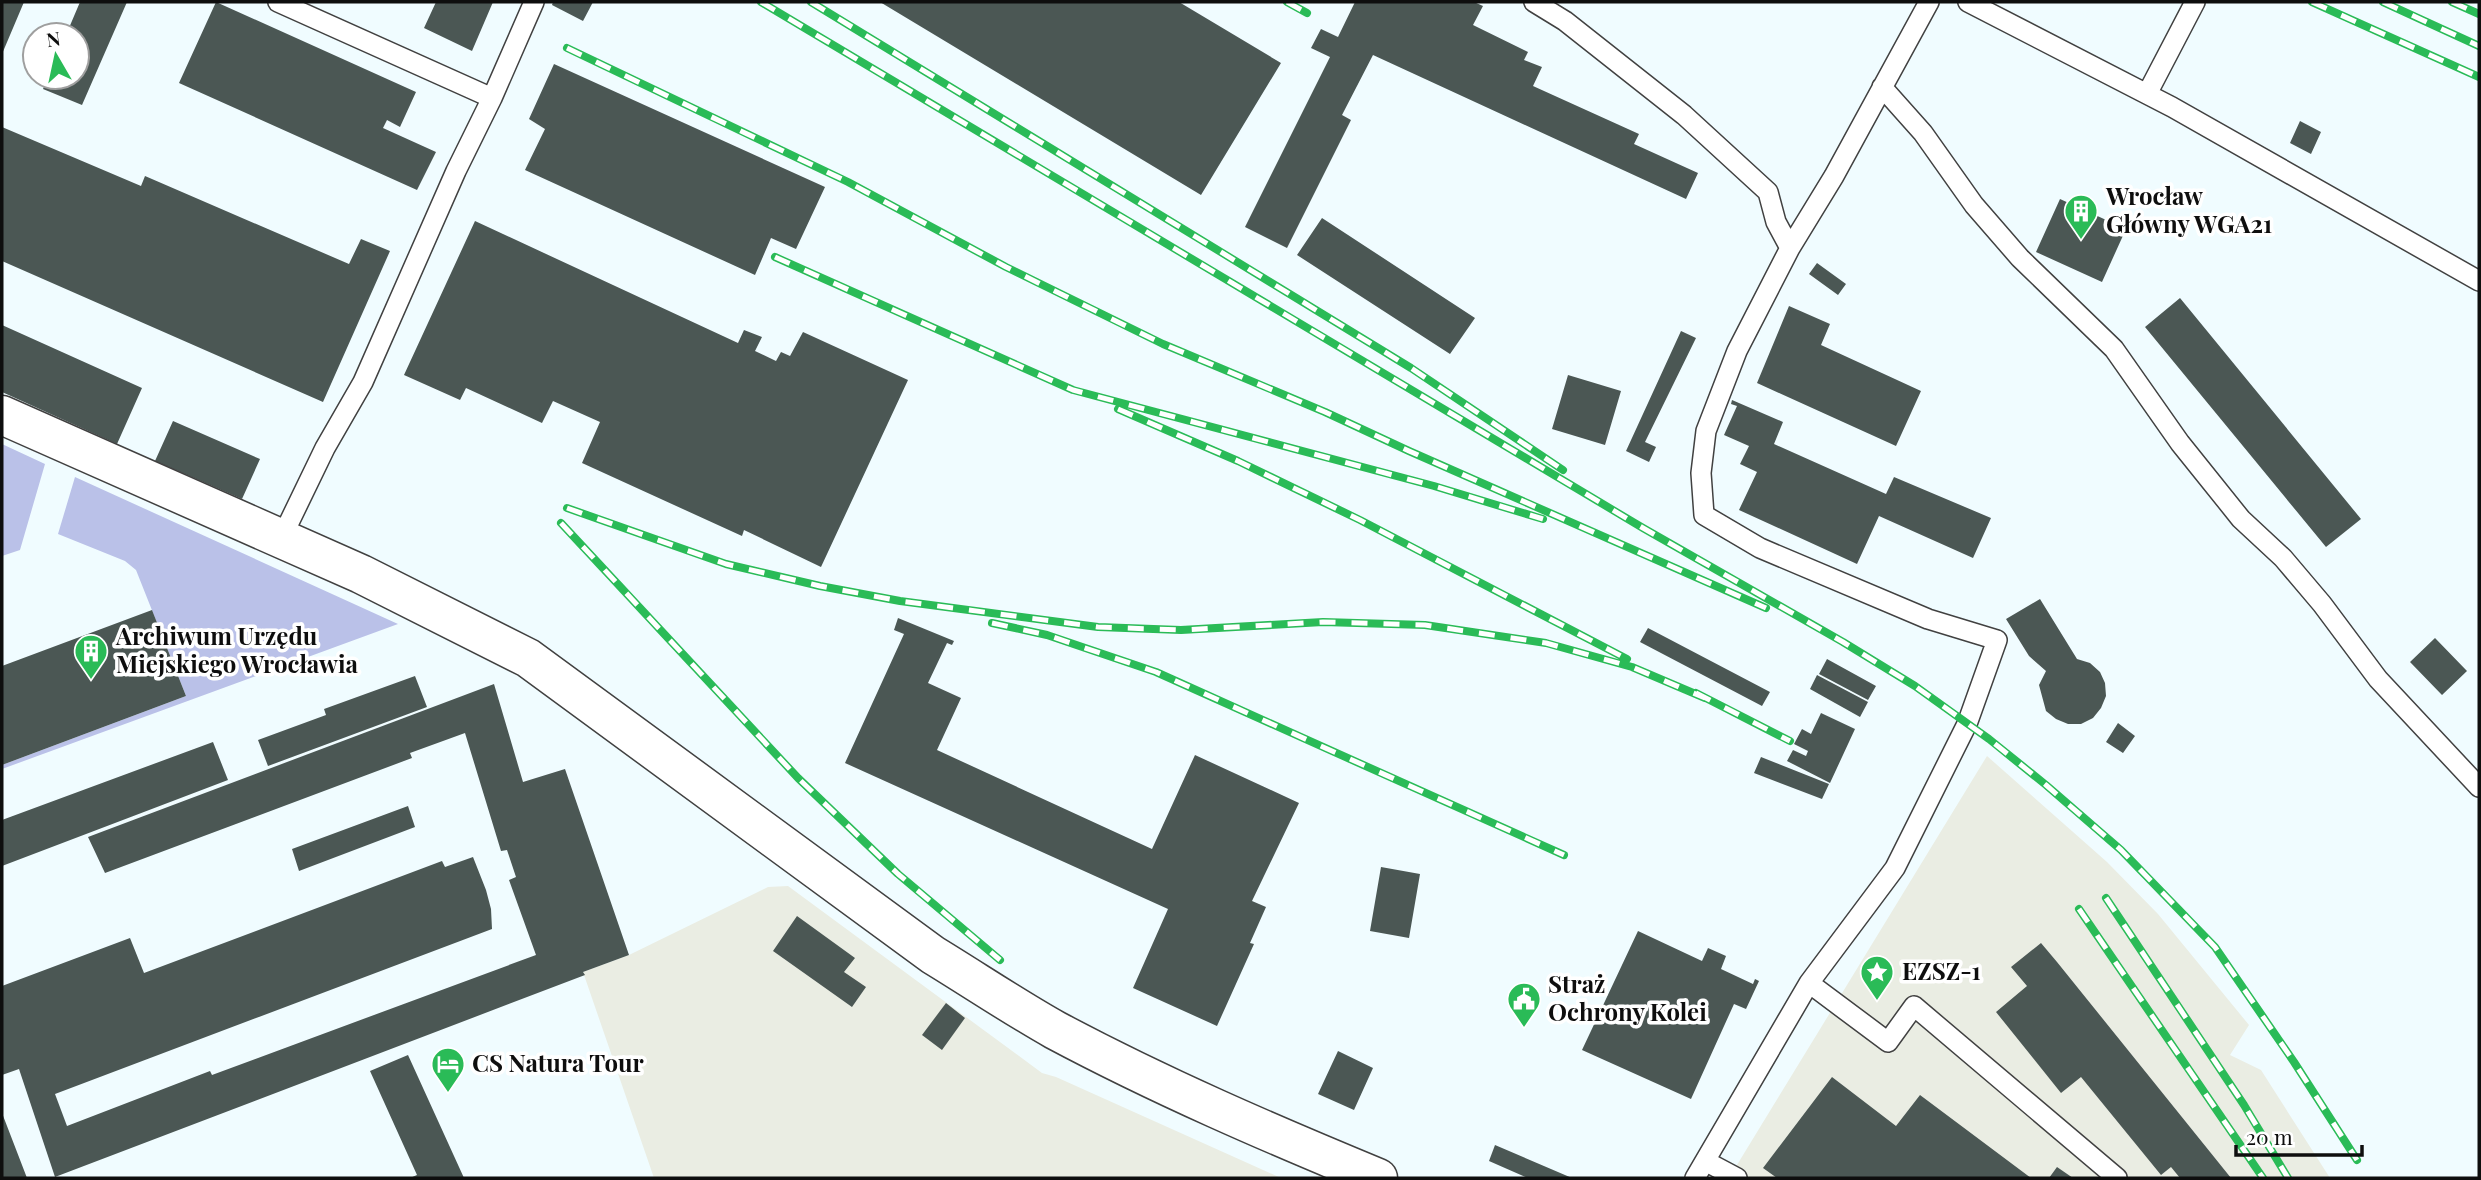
<svg xmlns="http://www.w3.org/2000/svg" width="2481" height="1180" viewBox="0 0 2481 1180" font-family="'Playfair Display',serif">
<style>
.industrial{fill:#eaede3}
.green{fill:#bac1e8}
.building{fill:#4b5754}
.lines{fill:none;stroke-linecap:round;stroke-linejoin:round}
.service-casing{stroke:#414141;stroke-width:22}
.minor-casing{stroke:#414141;stroke-width:41}
.service{stroke:#fff;stroke-width:19}
.minor{stroke:#fff;stroke-width:38}
.rail-casing{stroke:#2abb57;stroke-width:8}
.rail{stroke:#fff;stroke-width:5;stroke-dasharray:16;stroke-linecap:butt}
.labels{text-anchor:middle;stroke-width:7;stroke-linejoin:round;paint-order:stroke}
.poi-label{font-size:24px;font-weight:bold;fill:#0e0e0e;stroke:#fff;text-anchor:start}
</style>
<rect width="100%" height="100%" fill="#f0fcff"/>
<path class="industrial" d="M1987,756L2107,862L2158,914L2249,1025L2230,1055L2261,1070L2330,1178H1729Z
M788,886L1042,1073L1056,1077L1281,1178H654L583,972L629,955L768,887Z"/>
<path class="green" d="M2,444L45,464L20,550L2,556Z
M75,477L398,624L2,769V765L186,696L136,570L125,561L58,534Z"/>
<path class="building" d="M2,2H24L2,54Z
M80,2H127L82,105L43,89L48,77H77V35H66Z
M216,2L416,92L400,127L387,120L383,128L436,152L417,190L179,83Z
M436,2H493L472,51L424,28Z
M553,2H593L583,21L552,5Z
M880,2H1179L1281,63L1201,195Z
M1355,2H1474L1483,6L1473,25L1528,52L1524,60L1542,67L1533,86L1639,134L1634,144L1698,173L1686,199L1373,55L1342,115L1351,120L1287,248L1245,227L1330,57L1311,48L1321,29L1338,37Z
M554,64L825,187L796,249L771,238L755,275L525,170L545,129L529,119Z
M2300,121L2321,132L2311,154L2290,143Z
M2,127L141,186L145,176L349,264L361,239L390,251L323,402L2,261Z
M2060,199L2126,229L2102,282L2036,252Z
M1322,218L1475,318L1450,354L1297,255Z
M475,221L738,343L744,330L762,337L755,351L776,361L781,352L790,356L803,332L908,380L821,567L744,530L742,536L582,463L600,422L553,401L542,423L466,388L460,400L404,375Z
M1817,263L1846,284L1838,295L1809,274Z
M2180,298L2361,519L2326,547L2145,327Z
M1789,306L1830,324L1821,345L1921,391L1896,446L1757,383Z
M2,325L142,388L117,444L2,392Z
M1681,331L1696,338L1645,442L1656,447L1649,462L1626,451Z
M1568,375L1621,391L1605,445L1552,429Z
M1732,400L1783,422L1774,444L1886,494L1894,477L1991,518L1973,558L1879,516L1857,564L1739,510L1757,472L1740,464L1749,446L1724,435L1737,406L1731,404Z
M173,421L260,459L242,499L155,461Z
M2040,599L2077,659L2090,663L2100,672L2105,683L2106,696L2101,708L2093,718L2081,724H2068L2056,719L2046,711L2039,685L2046,671L2029,656L2006,619Z
M152,610L186,696L2,765V666Z
M898,618L954,641L952,645L947,643L928,683L961,698L937,750L1152,849L1195,755L1299,803L1252,901L1266,907L1250,943L1254,944L1217,1026L1133,988L1168,909L845,763L904,634L894,630Z
M1648,628L1770,692L1762,706L1640,642Z
M2435,638L2467,671L2442,695L2410,662Z
M1827,659L1876,686L1868,700L1819,674Z
M1817,675L1868,702L1860,717L1810,689Z
M415,676L427,707L268,766L258,740L326,715L324,709Z
M494,684L523,782L565,769L629,955L583,972L585,975L55,1177L19,1069L2,1075V986L130,938L144,973L442,861L445,867L473,857L486,890L491,909L492,929L55,1094L67,1126L210,1071L212,1075L536,955L509,880L516,877L507,850L501,851L465,733L410,753L412,758L105,873L88,837Z
M1821,713L1855,729L1830,783L1787,761L1793,750L1806,756L1808,751L1794,744L1802,729L1811,734Z
M2118,723L2135,736L2123,753L2106,742Z
M213,742L228,780L2,866V820Z
M1761,757L1829,784L1822,799L1754,773Z
M408,806L415,827L299,871L292,849Z
M1381,867L1420,874L1409,938L1370,931Z
M797,916L855,958L844,972L866,987L852,1007L773,951Z
M1638,931L1702,961L1708,948L1726,956L1721,969L1753,984L1755,979L1759,981L1746,1009L1734,1004L1691,1099L1582,1050Z
M2041,943L2057,962L2231,1178H2180L2171,1167L2161,1175L2081,1077L2061,1093L1996,1012L2027,986L2011,967Z
M946,1003L965,1018L942,1050L922,1035Z
M1338,1051L1373,1068L1354,1110L1318,1094Z
M408,1055L464,1178H410L417,1175L370,1071Z
M1832,1077L1896,1126L1920,1095L2031,1178H1777L1763,1168Z
M2,1113L27,1178H2Z
M1495,1145L1572,1178H1528L1489,1161Z
M2057,1167L2073,1178H2049Z"/>
<g class="lines">
<defs>
<path id="service" d="M278,2L492,98
M1534,2L1565,21L1684,115L1768,192L1776,222L1790,248
M1968,2L2172,107L2479,281
M1882,87L1923,133L1974,205L2020,258L2114,349L2180,443L2241,519L2283,558L2322,604L2378,679L2479,787
M2147,94L2195,2
M281,539L325,448L363,382L456,171L492,98L534,2
M1809,983L1888,1042L1914,1006L2117,1178
M1705,1161L1737,1178
M1695,1178L1809,983L1895,868L1967,724L1997,640L1928,619L1760,548L1704,515L1701,473L1706,431L1737,351L1790,248L1834,176L1929,2"/>
<path id="minor" d="M2,415L361,574L528,658L933,955C974,980 1014,1007 1055,1030C1160,1086 1269,1133 1378,1178"/>
</defs>
<use href="#service" class="service-casing"/>
<use href="#minor" class="minor-casing"/>
<use href="#service" class="service"/>
<use href="#minor" class="minor"/>
<defs>
<path id="rail" d="M761,2L1643,528L1843,642L1915,686L1989,739L2046,785L2121,850L2215,947L2294,1062L2357,1160
M811,2L1411,368L1563,470
M1287,2L1307,13
M2312,2L2479,77
M2383,2L2479,46
M2452,2L2479,14
M567,48L848,182L1006,267L1163,344L1325,412L1409,451L1766,608
M775,257L1073,390L1434,486L1543,519
M1118,409L1238,461L1360,520L1627,659
M567,508L726,564L820,586L900,601L1098,627L1181,630L1323,622L1425,625L1546,643L1632,667L1705,698
M561,523L798,778L898,874L1000,960
M992,623L1047,635L1156,672L1564,855
M1696,693L1790,741
M2106,898L2244,1105L2288,1178
M2079,909L2263,1178"/>
</defs>
<use href="#rail" class="rail-casing"/>
<use href="#rail" class="rail"/>
</g>
<defs>
<symbol id="building-pin" viewBox="-11 -11 22 30"><path d="M0 17L-7.5 6A9.5 9.5 0 1 1 7.5 6Z" fill="#2abb57" stroke="#fff"/><path d="M-4-6H4V6H1V3H-1V6H-4ZM-2.5-4.3h1.7v1.8h-1.7ZM.8-4.3h1.7v1.8H.8ZM-2.5-1h1.7V.8h-1.7ZM.8-1h1.7V.8H.8Z" fill="#fff"/></symbol>
<symbol id="sight-pin" viewBox="-11 -11 22 30"><path d="M0 17L-7.5 6A9.5 9.5 0 1 1 7.5 6Z" fill="#2abb57" stroke="#fff"/><path d="M0-6L1.8-2.2L6-1.7L2.9 1.2L3.7 5.4L0 3.3L-3.7 5.4L-2.9 1.2L-6-1.7L-1.8-2.2Z" fill="#fff"/></symbol>
<symbol id="civic-pin" viewBox="-11 -11 22 30"><path d="M0 17L-7.5 6A9.5 9.5 0 1 1 7.5 6Z" fill="#2abb57" stroke="#fff"/><path d="M-.6-6.5H3V-4.5H.6V-3L4-1V1h2V6H-6V1h2V-1L-.6-3ZM-1.2 2.5V6h2.4V2.5Z" fill="#fff"/></symbol>
<symbol id="hotel-pin" viewBox="-11 -11 22 30"><path d="M0 17L-7.5 6A9.5 9.5 0 1 1 7.5 6Z" fill="#2abb57" stroke="#fff"/><path d="M-6-4.5h1.5V1H6V5H4.5V3h-9V5H-6ZM-4 0a1.8 1.8 0 1 1 3.6 0ZM.5 0V-2.5h3Q6-2.5 6 0Z" fill="#fff"/></symbol>
</defs>
<g fill-rule="evenodd">
<use href="#building-pin" x="2062" y="192" width="38" height="52"/>
<use href="#building-pin" x="72" y="632" width="38" height="52"/>
<use href="#sight-pin" x="1858" y="953" width="38" height="52"/>
<use href="#civic-pin" x="1505" y="980" width="38" height="52"/>
<use href="#hotel-pin" x="429" y="1045" width="38" height="52"/>
</g>
<g class="labels">
<g class="poi-label">
<text x="2106" y="205">Wrocław<tspan x="2106" dy="28">Główny WGA21</tspan></text>
<text x="116" y="645">Archiwum Urzędu<tspan x="116" dy="28">Miejskiego Wrocławia</tspan></text>
<text x="1902" y="980">EZSZ-1</text>
<text x="1548" y="993">Straż<tspan x="1548" dy="28">Ochrony Kolei</tspan></text>
<text x="472" y="1072">CS Natura Tour</text>
</g>
</g>
<rect width="2481" height="1180" fill="none" stroke="#0e0e0e" stroke-width="7"/>
<g transform="translate(56 56) rotate(351)"><circle r="33" fill="#ffffff" stroke="#9f9f9f" stroke-width="2"/>
<path d="M0-5L12 26L0 18L-12 26Z" fill="#2abb57"/>
<text y="-10" font-size="19" font-weight="bold" text-anchor="middle" fill="#0e0e0e">N</text>
</g>
<path d="M2236 1145v10h126v-10" fill="none" stroke="#0e0e0e" stroke-width="3.5"/>
<text x="2246" y="1145" font-size="21" fill="#0e0e0e" stroke="#ffffff" stroke-width="5" paint-order="stroke">20 m</text>
</svg>
